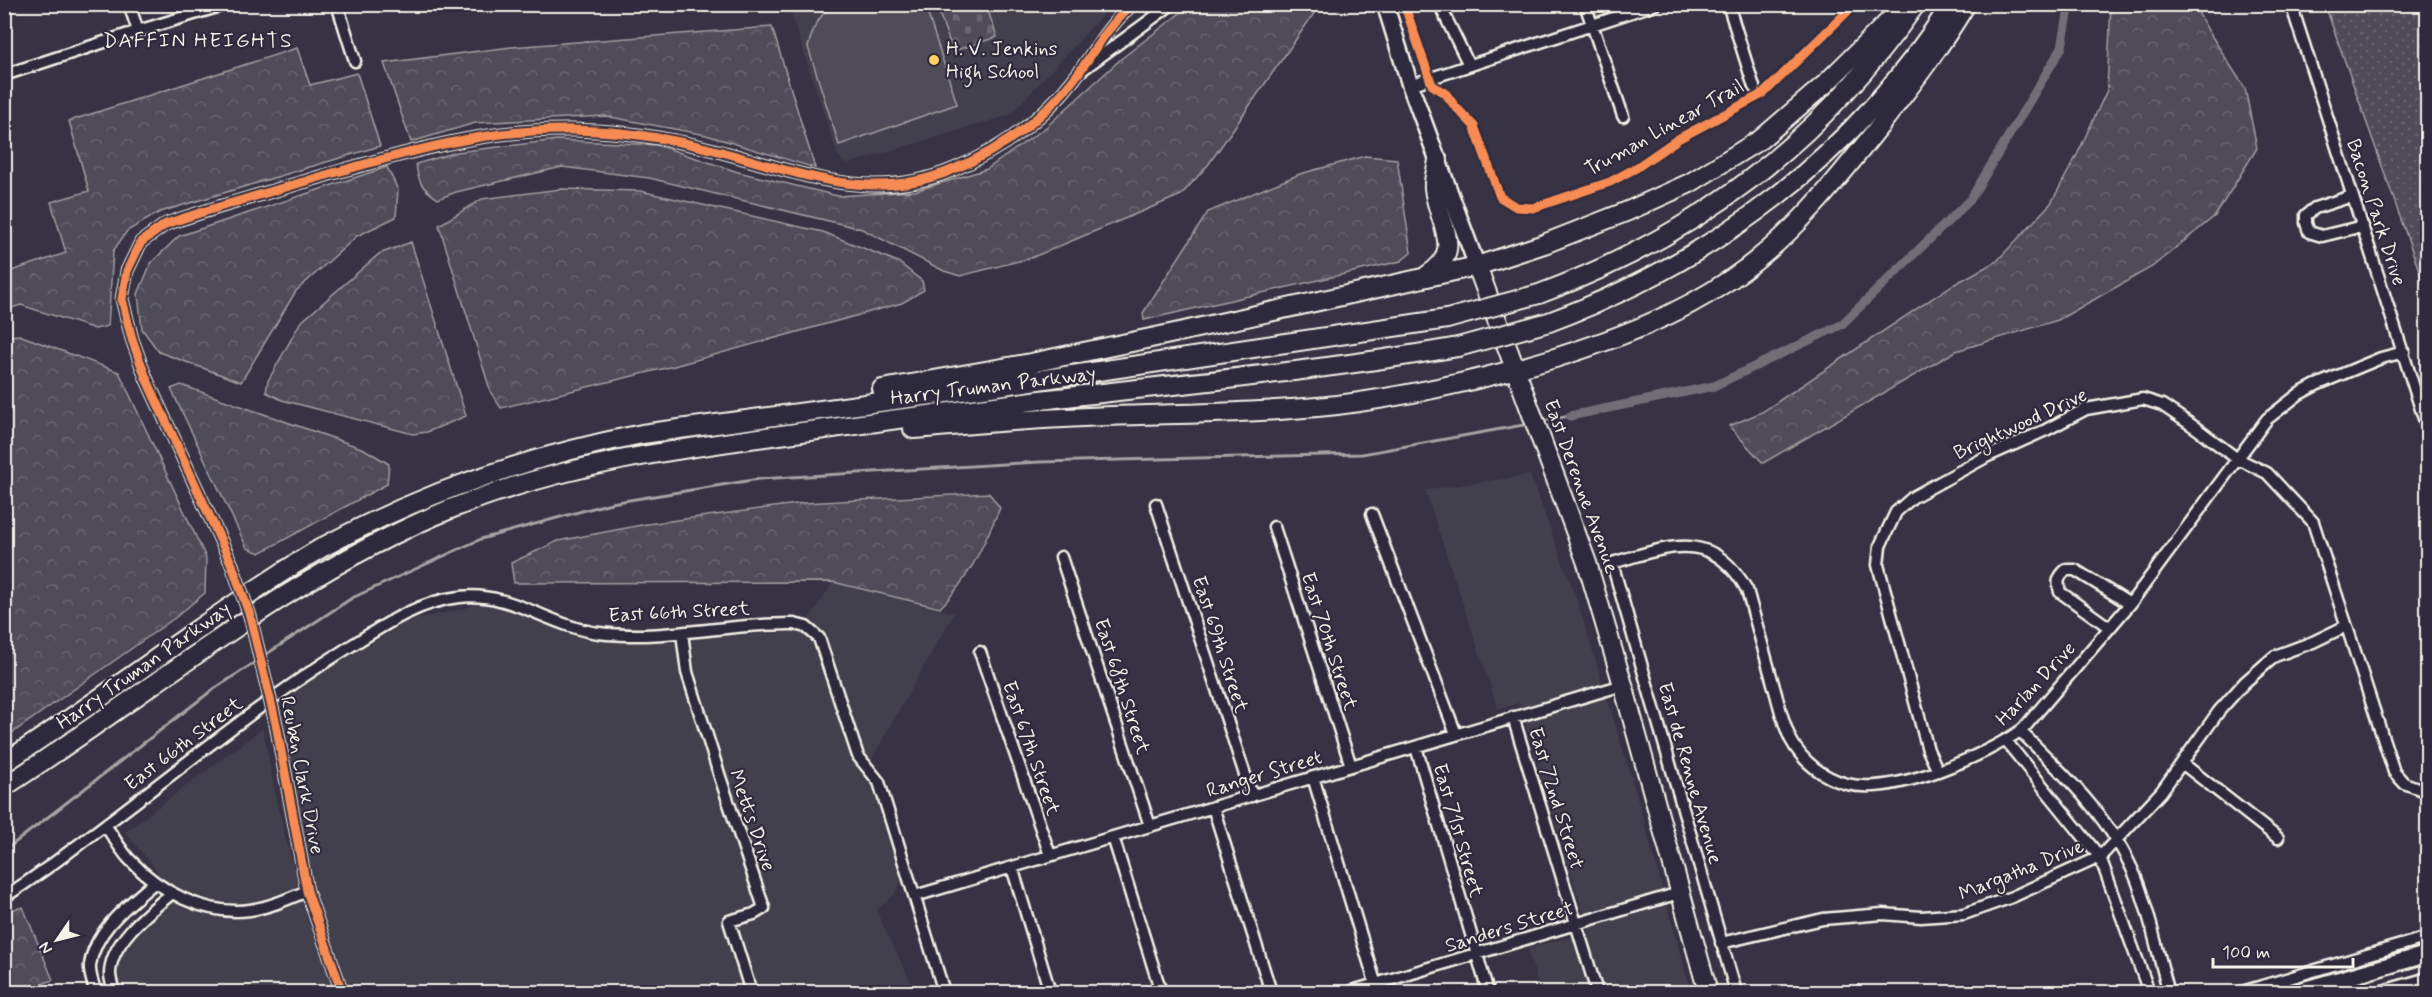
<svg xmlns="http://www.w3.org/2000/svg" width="2432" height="997" viewBox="0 0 2432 997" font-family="Mynerve,sans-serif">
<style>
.built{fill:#433f4e}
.grass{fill:url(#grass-dots);stroke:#a29ea0;stroke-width:1.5}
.forest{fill:url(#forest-crowns);stroke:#a29ea0;stroke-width:1.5}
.cemetery{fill:url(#cemetery-stones);stroke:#a29ea0;stroke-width:1.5}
.garden{fill:#504b59;stroke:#a29ea0;stroke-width:1.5}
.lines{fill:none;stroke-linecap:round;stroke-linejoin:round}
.stream{stroke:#a6a2a4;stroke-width:3}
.canal{stroke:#726e77;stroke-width:9}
.street-casing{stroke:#f4f1e8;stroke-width:15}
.primary-casing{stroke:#f4f1e8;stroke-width:20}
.highway-casing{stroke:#f4f1e8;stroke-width:22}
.street{stroke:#2f2a3d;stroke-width:10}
.primary{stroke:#2f2a3d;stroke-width:15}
.highway{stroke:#2f2a3d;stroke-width:18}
.street-bridge-casing{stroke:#f4f1e8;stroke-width:15;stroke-linecap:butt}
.highway-bridge-casing{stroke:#f4f1e8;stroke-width:22;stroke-linecap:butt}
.street-bridge{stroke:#2f2a3d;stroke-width:10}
.highway-bridge{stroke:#2f2a3d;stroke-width:18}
.cycleway-casing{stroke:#2f2a3d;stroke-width:13}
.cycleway{stroke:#f68b52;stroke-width:9}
.poi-dot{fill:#ffd166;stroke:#2f2a3d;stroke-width:2}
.labels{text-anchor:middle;stroke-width:4.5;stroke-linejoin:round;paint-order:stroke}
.poi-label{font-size:20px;fill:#f4f1e8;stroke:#2f2a3d;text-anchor:start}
.street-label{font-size:20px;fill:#f4f1e8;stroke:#2f2a3d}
.neighbourhood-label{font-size:21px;letter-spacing:1.5px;fill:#f4f1e8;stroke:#2f2a3d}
</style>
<defs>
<pattern id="grass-dots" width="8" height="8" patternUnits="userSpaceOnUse" patternTransform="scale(1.5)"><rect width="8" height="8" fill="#504b59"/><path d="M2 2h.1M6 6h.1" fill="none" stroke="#6a6571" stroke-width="1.8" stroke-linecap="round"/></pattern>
<pattern id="forest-crowns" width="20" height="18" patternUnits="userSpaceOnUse" patternTransform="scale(1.5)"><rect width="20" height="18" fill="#504b59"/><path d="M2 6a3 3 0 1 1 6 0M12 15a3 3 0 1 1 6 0" fill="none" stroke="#6a6571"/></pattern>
<pattern id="cemetery-stones" width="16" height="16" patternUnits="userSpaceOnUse" patternTransform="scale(1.5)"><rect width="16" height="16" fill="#504b59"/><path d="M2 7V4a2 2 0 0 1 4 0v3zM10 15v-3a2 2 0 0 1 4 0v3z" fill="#6a6571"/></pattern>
</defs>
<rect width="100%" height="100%" fill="#373244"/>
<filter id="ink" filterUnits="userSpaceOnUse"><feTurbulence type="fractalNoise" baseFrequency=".0167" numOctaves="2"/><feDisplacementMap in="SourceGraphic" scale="12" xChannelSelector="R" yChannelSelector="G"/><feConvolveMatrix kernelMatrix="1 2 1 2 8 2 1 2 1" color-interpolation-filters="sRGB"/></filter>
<g filter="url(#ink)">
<path class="built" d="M788,5H1112L1010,115L847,164L838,157Z
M1530,475L1577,600L1635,789L1691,992H1541L1527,948L1589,932L1519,703L1498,709L1425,490Z
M833,582L954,613L870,762L871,784L902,880L894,895L876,911L916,992H348L314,901L295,806L280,697L410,620L462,609L482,601H493L597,638L687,637L800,632Z
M263,728L277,804L303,906L334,992H119L115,972L122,942L155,910L157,871L125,832Z"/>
<path class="grass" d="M2325,5H2427V293Z"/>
<path class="forest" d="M1192,4L1320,5L1208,165L1181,195L1031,258L960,276L944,271L862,229L649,178L562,167L456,192L438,199C422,188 418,183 416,164L457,152L557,140L657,145L738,172L838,196L915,191L987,169L1045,128L1122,58Z
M2111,5H2194L2209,32L2245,88L2257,148L2215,216L2152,267L2058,320L1956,351L1763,463L1729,426L1762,412L1951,286L1997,261L2051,203L2077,155L2107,90Z
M772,27L815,168L706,135L605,116L475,123L411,142L384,63L511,47Z
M297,48L310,85L357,73L380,146L160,212L127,231L113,251L108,326L95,329L21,305L5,310V273L66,253L51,202L89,191L69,121Z
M1365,156L1397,159L1411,253L1401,261L1144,320L1143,313L1208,212L1300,174Z
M387,167L398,190L396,217L357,236L296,291L241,382L159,352L142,329L138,294L151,263L179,236Z
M561,189L640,191L823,232L898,262L922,281L924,290L902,303L674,366L501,408L491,393L439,225L482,199Z
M411,242L466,416L427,432L413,434L282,400L266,392L268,381L300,323L379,254Z
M19,335L119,372L206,558L205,593L176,617L5,738L4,337Z
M181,385L364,449L389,464L387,484L260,553L247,548L171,389Z
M989,493L1000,508C983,546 970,578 940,608L833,582L514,583L511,563L558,541L647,524L804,503Z
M23,907L53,980L18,992H5V911Z"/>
<path class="cemetery" d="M936,5H986L997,37L953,51Z"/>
<path class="garden" d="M835,5H925L957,104L839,145L808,47C812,31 819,12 835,5Z"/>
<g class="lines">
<path class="stream" d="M1541,421L1570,416
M262,657L352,598L481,539L611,503L759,479L1039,462L1362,454L1529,424
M4,851L211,691L257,661"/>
<path class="canal" d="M1570,416L1714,386L1841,325L1970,200L2062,47L2070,4"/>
<defs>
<path id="street" d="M129,4L138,31
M337,4L355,61
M1585,4L1623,116
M1728,4L1754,87
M2291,4L2428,431
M1443,12L1469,65
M1082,70L1172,4
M4,75L138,31L227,4
M1410,85L1656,4
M2352,196L2315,208L2306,215V223L2309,232L2322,236L2363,226
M1156,504L1252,796
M1372,514L1456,734
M1274,527L1351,766
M1061,557L1150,826
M232,565L146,378L132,339L122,299L127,271L141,242L166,224C218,206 271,192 323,176C404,153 487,128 573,130C619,131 669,138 714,150C795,171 868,205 952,170C1004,149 1047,116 1080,71C1098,45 1108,27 1132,4
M2110,628L2060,592C2057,582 2058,577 2066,570H2075L2130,604
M682,633L687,672L720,777L764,908L754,914L729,921L751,992
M980,652L1050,855
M1513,717L1597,992
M276,724L307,891L342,992
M2020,731C2064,774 2112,819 2136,878C2150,913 2158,956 2169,992
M2006,741L2100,857L2149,992
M1416,747L1488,992
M2182,763L2278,838
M1938,771L1928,750L1878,565L1880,546L1896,512L1913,497L1986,457L2046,430L2086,409L2143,399L2162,405L2196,428L2236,458L2267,473L2313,522L2394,772L2404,783L2428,792
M1313,777L1378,992
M1213,807L1271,992
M105,825C113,836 120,849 129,859C159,891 204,916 250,910C270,907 288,899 307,891
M1113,837L1161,992
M1012,867L1050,992
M915,896L1623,685
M4,897C37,877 67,853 97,831C179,770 259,703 346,649C381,627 418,601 460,597C511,591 551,627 599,633C664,641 729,623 794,624L806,627L819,638L858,756L879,782L944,992
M1721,943L1823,919L1883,914L1921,917L1964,914L2012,897L2100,857L2161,792L2219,711L2245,682L2275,656L2313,642L2346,626
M96,992C93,984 89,974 90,965C95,929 130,904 155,882
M114,992C113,987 110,980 110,974C110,942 149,912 171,894
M1349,992L1679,893
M1736,992L1612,563C1668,547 1712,527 1747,590C1756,623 1765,655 1774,687C1779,704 1783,724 1791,740C1802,761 1823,778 1847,784C1893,796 1985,756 2023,729L2130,604L2267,419L2299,394L2316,385L2381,358L2404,352
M2242,992L2428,937
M2379,992L2428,978"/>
<path id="primary" d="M1385,4L1410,85L1477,266
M2296,992L2428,954"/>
<path id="highway" d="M1477,266L1587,563L1623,685L1708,992
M1426,276C1467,252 1437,222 1434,188C1433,179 1437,169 1438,160
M1539,294C1697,236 1819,142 1916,4
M1549,322C1714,261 1856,154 1951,4
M882,389L1031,363L1170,334L1477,266L1544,244L1628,211L1690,183L1761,139L1824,85L1894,16L1901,4
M913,429C964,425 1014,420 1064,418C1155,413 1246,415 1337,405C1410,396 1484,379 1555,358C1618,338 1677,316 1731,279C1791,239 1838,179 1882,123C1912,84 1941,46 1966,4
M4,763C70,720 134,674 198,629C239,601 280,572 323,547C424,492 530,456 642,434L991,387L1447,319
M4,787C152,691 288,575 453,508C572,460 699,446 825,429C899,419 974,408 1049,399C1185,383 1322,371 1458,347"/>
</defs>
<use href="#street" class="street-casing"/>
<use href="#primary" class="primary-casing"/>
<use href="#highway" class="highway-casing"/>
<use href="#street" class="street"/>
<use href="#primary" class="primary"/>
<use href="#highway" class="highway"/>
<defs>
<path id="street-bridge" d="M232,565L250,616L276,724"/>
<path id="highway-bridge" d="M1447,319L1539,294
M1458,347L1549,322"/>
</defs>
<use href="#street-bridge" class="street-bridge-casing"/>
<use href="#highway-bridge" class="highway-bridge-casing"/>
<use href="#street-bridge" class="street-bridge"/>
<use href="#highway-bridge" class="highway-bridge"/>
<defs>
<path id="cycleway" d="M1404,4L1432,85L1446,94L1454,105L1474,126L1500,197L1516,207L1533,208L1610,182L1636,168L1678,139L1764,93L1855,4
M342,992L307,891L276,724L250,616L232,565L146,378L132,339L122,299L127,271L141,242L166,224C218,206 271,192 323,176C404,153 487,128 573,130C619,131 669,138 714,150C795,171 868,205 952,170C1004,149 1047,116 1080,71C1098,45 1108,27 1132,4"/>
</defs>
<use href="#cycleway" class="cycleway-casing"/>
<use href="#cycleway" class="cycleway"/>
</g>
</g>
<circle class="poi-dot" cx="934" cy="60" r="6"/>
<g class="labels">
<g class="poi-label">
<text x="946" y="55">H. V. Jenkins<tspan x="946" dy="23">High School</tspan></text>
</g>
<g class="street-label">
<text transform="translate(1664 127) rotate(-29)" y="7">Truman Linear Trail</text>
<text transform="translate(2377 212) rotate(72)" y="7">Bacon Park Drive</text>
<text transform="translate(993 385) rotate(-7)" y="7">Harry Truman Parkway</text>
<text transform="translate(2020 423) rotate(-25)" y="7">Brightwood Drive</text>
<text transform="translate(1582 486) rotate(70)" y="7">East Derenne Avenue</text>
<text transform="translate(679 611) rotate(-3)" y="7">East 66th Street</text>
<text transform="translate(1330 641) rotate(72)" y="7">East 70th Street</text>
<text transform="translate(1221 644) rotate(72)" y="7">East 69th Street</text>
<text transform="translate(143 665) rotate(-35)" y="7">Harry Truman Parkway</text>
<text transform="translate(2035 683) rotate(-47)" y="7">Harlan Drive</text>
<text transform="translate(1123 686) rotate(72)" y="7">East 68th Street</text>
<text transform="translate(183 743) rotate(-37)" y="7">East 66th Street</text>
<text transform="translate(1032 748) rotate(71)" y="7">East 67th Street</text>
<text transform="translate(1264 773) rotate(-17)" y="7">Ranger Street</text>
<text transform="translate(1691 773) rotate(74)" y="7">East de Renne Avenue</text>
<text transform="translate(303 775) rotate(79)" y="7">Reuben Clark Drive</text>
<text transform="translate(1557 798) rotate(73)" y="7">East 72nd Street</text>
<text transform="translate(753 820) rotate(71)" y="7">Metts Drive</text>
<text transform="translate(1459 830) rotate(74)" y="7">East 71st Street</text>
<text transform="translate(2021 869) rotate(-22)" y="7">Margatha Drive</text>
<text transform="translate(1509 926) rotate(-17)" y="7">Sanders Street</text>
</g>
<g class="neighbourhood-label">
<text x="198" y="47">DAFFIN HEIGHTS</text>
</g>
</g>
<rect width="2432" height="997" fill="none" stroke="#2f2a3d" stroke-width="24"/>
<rect x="12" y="12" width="2408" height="973" fill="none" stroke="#f4f1e8" stroke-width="2" filter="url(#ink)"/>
<g transform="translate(57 940) rotate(235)" stroke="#2f2a3d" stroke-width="4.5" paint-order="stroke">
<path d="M0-4.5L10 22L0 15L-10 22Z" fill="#f4f1e8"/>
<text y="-9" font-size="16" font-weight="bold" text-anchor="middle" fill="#f4f1e8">N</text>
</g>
<path d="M2213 958v9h140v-9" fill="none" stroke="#f4f1e8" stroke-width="3"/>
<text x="2222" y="958" font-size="18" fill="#f4f1e8" stroke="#2f2a3d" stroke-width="4.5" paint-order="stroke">100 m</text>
</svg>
